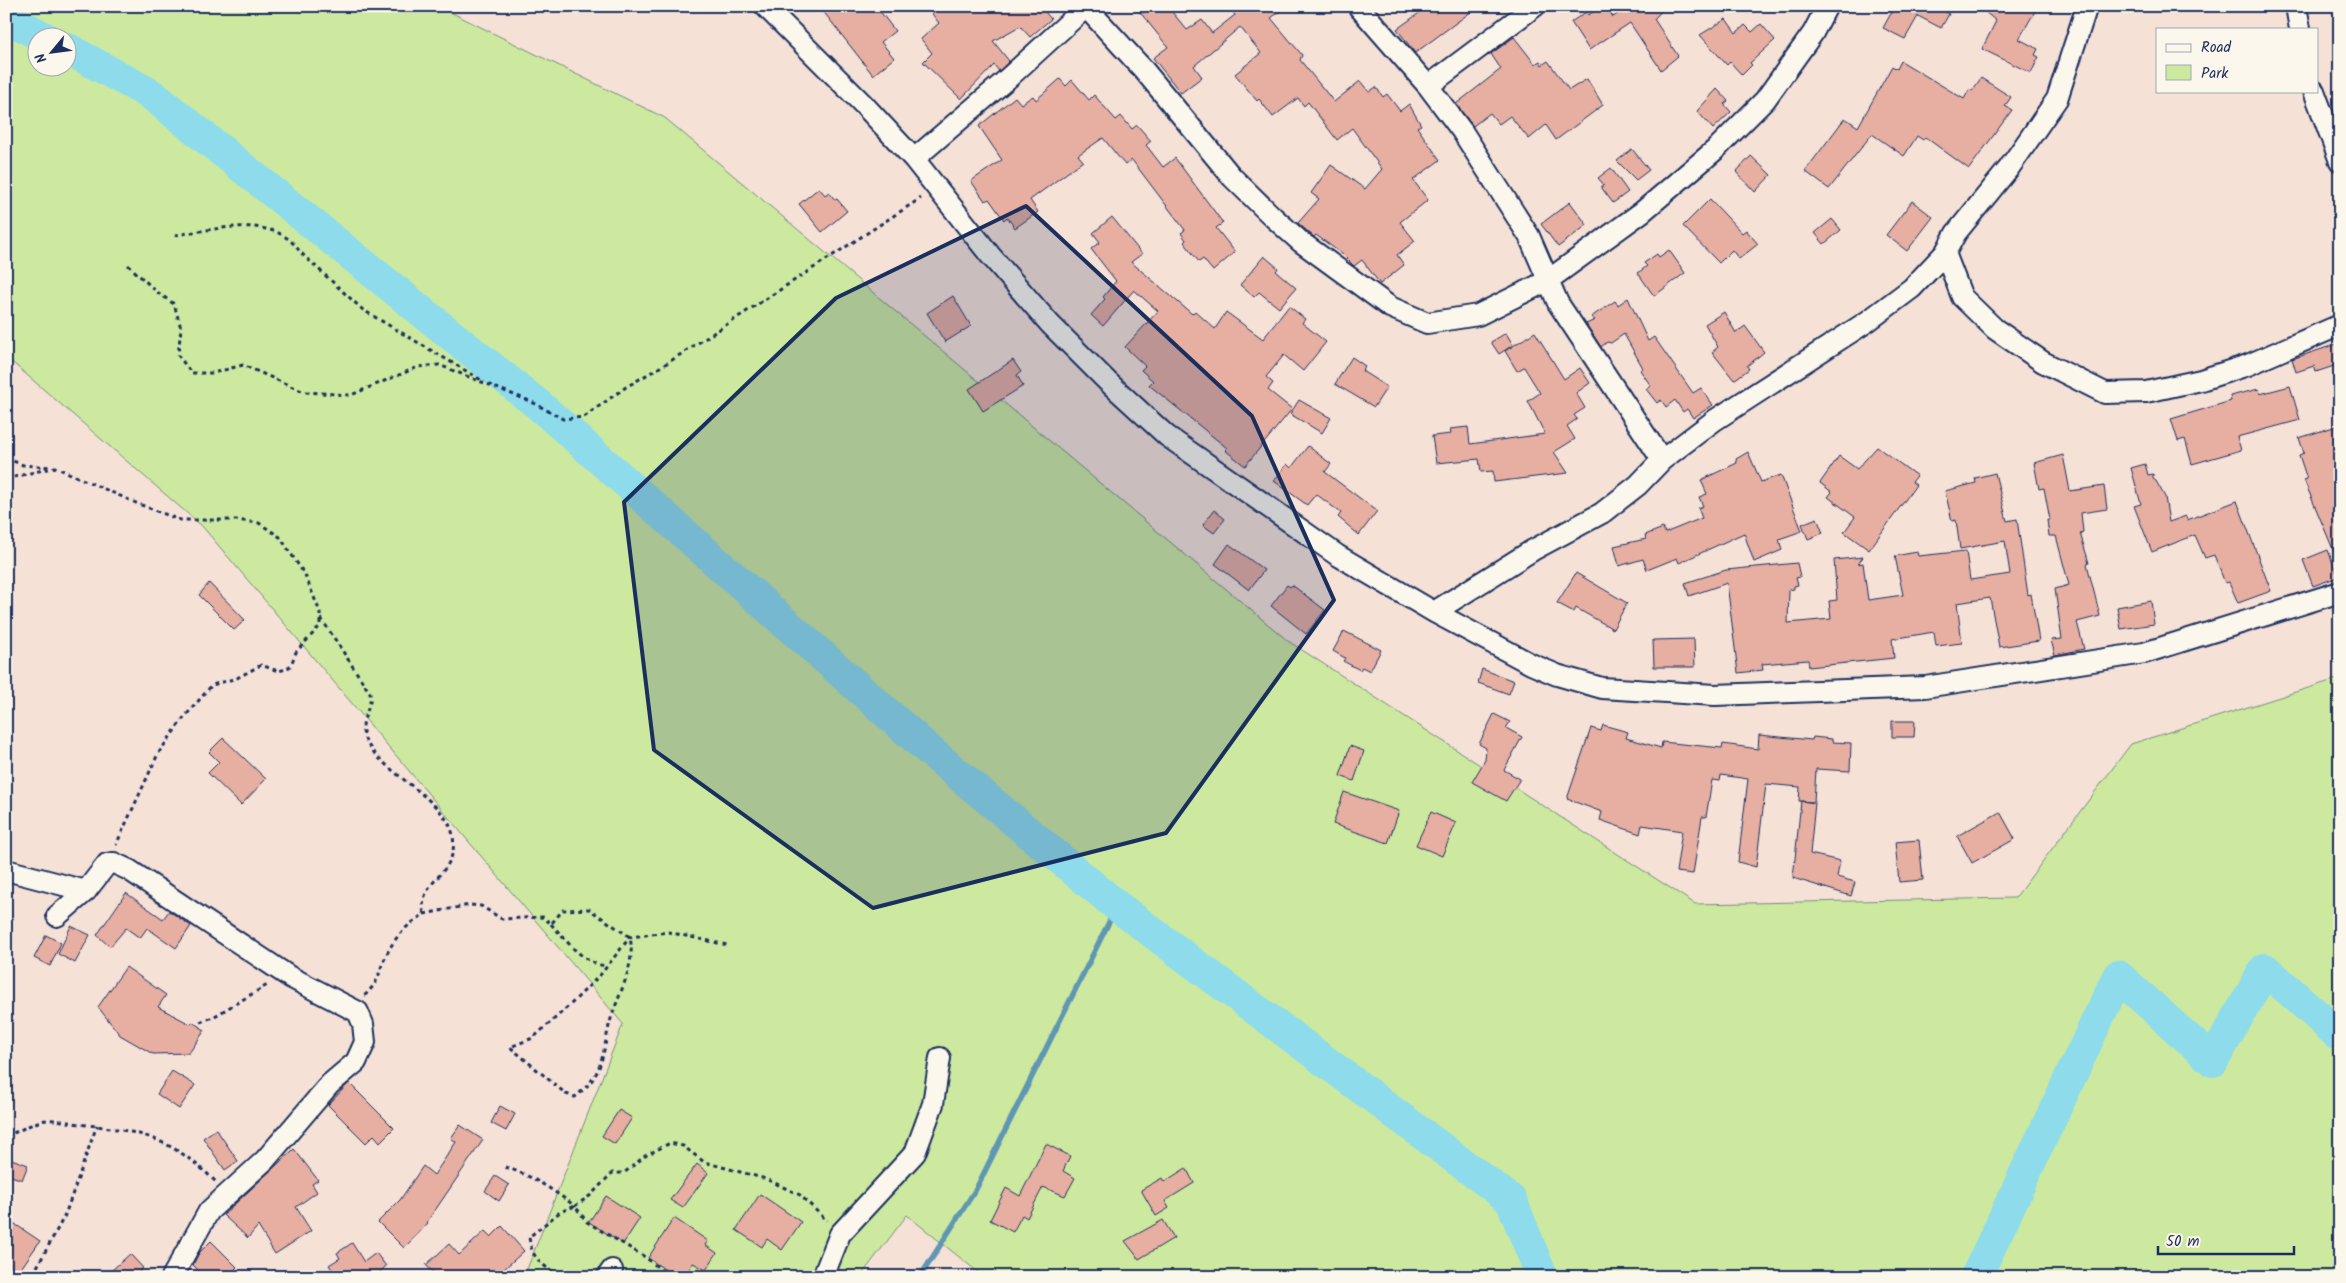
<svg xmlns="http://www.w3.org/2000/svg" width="2346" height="1283" viewBox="0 0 2346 1283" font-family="Kalam,sans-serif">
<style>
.green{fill:#cde99f;stroke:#748c7e;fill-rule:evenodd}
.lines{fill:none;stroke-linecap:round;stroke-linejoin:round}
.stream{stroke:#5f96b3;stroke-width:5.5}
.river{stroke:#8ddbeb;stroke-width:32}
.building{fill:#e7aea2;stroke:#1b2f5e}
.minor-casing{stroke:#1b2f5e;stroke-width:24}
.path{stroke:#1b2f5e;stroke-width:3;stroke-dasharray:4 4;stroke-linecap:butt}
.minor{stroke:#fbf7ec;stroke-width:20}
.marked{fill:#1b2f5e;fill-opacity:0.2;stroke:#1b2f5e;stroke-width:4;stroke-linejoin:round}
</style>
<rect width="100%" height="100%" fill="#f5e1d6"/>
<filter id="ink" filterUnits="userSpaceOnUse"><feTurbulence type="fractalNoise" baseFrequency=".02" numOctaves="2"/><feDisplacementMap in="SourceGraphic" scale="10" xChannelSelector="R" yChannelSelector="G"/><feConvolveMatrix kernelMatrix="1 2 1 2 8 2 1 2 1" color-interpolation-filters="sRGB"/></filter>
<g filter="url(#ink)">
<path class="green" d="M6,6H438L665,118L1288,641L1695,904L2015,898L2131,744L2340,678V1277H984L907,1215L860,1277H524L623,1024L202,526L6,357ZM38,38H68V68H38Z"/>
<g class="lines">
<path class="stream" d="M920,1277L976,1189L1117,906"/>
<path class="river" d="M6,17L45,38
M68,49L152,95L541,407L930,751L1117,906L1511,1200L1542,1277
M1976,1277L2118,976L2213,1061L2265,969L2340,1036"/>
</g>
<path class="building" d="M819,6H876L895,31L881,42L894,58L873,75Z
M926,6H1040L1051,19L1030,37L1020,26L993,41L1009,61L999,71L994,65L961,99L923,62L932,53L921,39L939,23Z
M1135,6H1167L1187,30L1202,20L1212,33L1235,15L1228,6H1287L1271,18L1302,55L1300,60L1334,102L1360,81L1369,92L1376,87L1383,97L1387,94L1400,111L1409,104L1421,125L1417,127L1440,160L1413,180L1428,200L1400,222L1415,241L1397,255L1404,265L1380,284L1362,260L1354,266L1342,254L1316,235L1314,237L1298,223L1319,199L1311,193L1331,165L1365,189L1382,169L1352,128L1337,140L1308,102L1304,106L1298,98L1273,117L1259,99L1257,101L1235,74L1261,53L1240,27L1194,66L1202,77L1181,93L1153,58L1168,47Z
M1429,6H1479L1415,53L1397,29Z
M1602,6H1606L1613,17L1629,6H1666L1654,19L1678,56L1661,70L1630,23L1589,50L1571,22L1586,12L1588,15Z
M1895,6H1934L1949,14L1941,28L1918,16L1905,39L1883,28Z
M1978,6H2038L2019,39L2038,49L2035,55L2039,57L2031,73L1982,49L1996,21Z
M1726,19L1736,33L1745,25L1752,32L1761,24L1775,40L1750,63L1752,65L1742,75L1730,62L1727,65L1700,35Z
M1514,37L1535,64L1540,61L1542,65L1548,61L1569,90L1587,79L1603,105L1556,140L1546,125L1529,139L1510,116L1499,124L1490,113L1473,126L1456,104L1501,69L1491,54Z
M1901,61L1964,99L1969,90L1972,91L1981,78L2011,97L2005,106L2012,110L1969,169L1925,137L1923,140L1917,136L1904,156L1872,134L1829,189L1805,171L1845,118L1858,127L1892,66L1897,69Z
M1060,79L1066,86L1072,80L1089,100L1094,95L1116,120L1121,116L1132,129L1137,125L1151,141L1146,145L1163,167L1175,158L1223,223L1216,228L1235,252L1213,271L1203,259L1199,262L1184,242L1186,240L1181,233L1185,230L1132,160L1125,165L1103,138L1078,155L1083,161L1030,200L1038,212L1015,228L1007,217L1004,220L989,199L985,201L971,181L1002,160L979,126L1015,97L1021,104L1033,96L1036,100Z
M1717,89L1728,101L1724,104L1731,112L1713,129L1697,111Z
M1632,149L1649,170L1636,180L1617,161Z
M1751,156L1771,175L1755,192L1736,172Z
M1611,168L1628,192L1613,203L1601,187L1604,185L1598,178Z
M819,188L825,195L829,192L835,200L837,199L847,211L822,232L799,204Z
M1710,199L1742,233L1746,230L1758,244L1739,259L1732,250L1719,263L1683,226Z
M1912,201L1933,217L1907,251L1886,235Z
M1570,202L1587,225L1558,247L1541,224Z
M1112,217L1142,254L1131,262L1192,314L1195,311L1215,329L1226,312L1263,339L1289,306L1305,319L1302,323L1326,342L1303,371L1284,355L1266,377L1273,383L1268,390L1292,409L1245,466L1225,450L1227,448L1149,385L1153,381L1141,370L1145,366L1125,347L1158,311L1134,290L1103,326L1091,315L1105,299L1103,297L1116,281L1091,249L1100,242L1093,233Z
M1832,219L1841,230L1824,244L1815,233Z
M1669,250L1685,273L1654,296L1638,273L1647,266L1644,263L1657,254L1659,257Z
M1264,256L1278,268L1276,271L1296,288L1279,308L1259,292L1254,297L1240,285Z
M953,296L971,326L945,342L927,313Z
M1628,298L1648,341L1654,337L1693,393L1701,388L1713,405L1693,418L1687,409L1683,412L1675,400L1666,407L1661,400L1657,403L1646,389L1651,386L1640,370L1643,368L1624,334L1611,343L1607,342L1601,347L1586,324L1595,320L1591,317L1615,301L1618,305Z
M1724,312L1736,333L1745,326L1764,352L1747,366L1749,369L1734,380L1712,352L1718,347L1705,324Z
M1535,332L1564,379L1580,368L1590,383L1576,393L1585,408L1574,415L1577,419L1567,426L1575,439L1554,452L1568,473L1494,482L1493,471L1481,472L1479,459L1436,463L1432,436L1451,434L1450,429L1468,427L1470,444L1545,434L1528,401L1540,393L1524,367L1517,371L1505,351Z
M1506,333L1513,345L1499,354L1491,342Z
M2340,343V364L2316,372L2314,366L2296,372L2292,359Z
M1352,357L1365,366L1362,371L1387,387L1374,407L1335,384Z
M1013,360L1021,372L1017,375L1023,386L983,411L969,389Z
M2290,386L2300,420L2237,437L2241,450L2192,464L2185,439L2178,441L2171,419L2231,401L2230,396L2259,389L2260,394Z
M1299,400L1331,418L1322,433L1290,414Z
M2340,425V566L2304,480L2307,479L2299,455L2304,453L2299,438Z
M1308,446L1331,464L1325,472L1377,511L1359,535L1338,517L1341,513L1316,494L1307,505L1274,481L1287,464L1291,468Z
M1877,447L1917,476L1912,482L1916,485L1869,550L1844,532L1855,517L1828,497L1832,492L1820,483L1839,456L1857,469Z
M1748,452L1761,482L1781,475L1802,531L1779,539L1782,550L1754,562L1744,533L1679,563L1677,558L1647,570L1643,559L1619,566L1614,546L1646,539L1645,535L1663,528L1665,533L1702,518L1698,508L1703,506L1699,497L1707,494L1701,480L1737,463L1736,459Z
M2063,455L2070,491L2104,486L2107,509L2081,513L2083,532L2080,533L2089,563L2087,564L2100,616L2077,622L2084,649L2055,655L2051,640L2062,639L2055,589L2069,585L2056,536H2049L2047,520H2050L2044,488L2039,489L2034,463Z
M2145,464L2148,475L2153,474V479L2156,481L2165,497L2169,522L2186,516L2187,520L2237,501L2271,591L2238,603L2229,582L2225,583L2214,555L2205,558L2195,535L2152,552L2134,506L2141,504L2131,468Z
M1995,473L2007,521L2017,519L2028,595L2031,594L2039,641L1999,647L1990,598L1957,603L1962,643L1936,646L1934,632L1892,639L1894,658L1809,667L1808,660L1762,664L1763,670L1738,673L1727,583L1689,596L1685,583L1726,570L1797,563L1800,577L1796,578L1798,585L1794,586V589L1789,590L1788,623L1831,619L1829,601L1837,600L1834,560L1863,557L1858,564L1863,563L1868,600L1903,595L1895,556L1917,552L1918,556L1966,551L1970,580L2010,574L2005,541L1960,549L1956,520L1952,521L1945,491L1976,483L1975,478Z
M1214,510L1225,519L1214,533L1203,525Z
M1817,518L1823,533L1808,539L1802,524Z
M1229,544L1264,570L1249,590L1215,564Z
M2328,550L2338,577L2313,586L2303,560Z
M1576,573L1627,603L1613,629L1576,608L1574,612L1557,603Z
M209,583L245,620L234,630L199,595Z
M1287,585L1290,587L1292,585L1325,610L1306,634L1271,606Z
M2151,601L2154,624L2121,629L2117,607Z
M1344,631L1381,650L1370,671L1362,667L1360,670L1343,661L1345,658L1333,651Z
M1694,639L1695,667H1654L1653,640Z
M1482,669L1514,681L1509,694L1478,683Z
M1494,714L1510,722L1506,728L1522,737L1504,770L1520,779L1506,801L1472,782L1485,760L1486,748L1479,744Z
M1892,721H1915L1914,737H1892Z
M1603,725L1628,732L1626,738L1661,748L1662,742L1722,748L1723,744L1758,749L1759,735L1812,740L1813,737L1832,739V742L1851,743L1850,771L1816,769L1814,802L1799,801L1800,787L1766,784L1756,867L1738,862L1748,779L1721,775L1720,781L1712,780L1706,817H1702L1693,874L1676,872L1682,831L1642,825L1640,834L1600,820L1602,812L1567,799L1591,728L1601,731Z
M223,738L266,779L241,805L208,773L219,762L209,752Z
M1350,746L1364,751L1354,781L1340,776Z
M1344,792L1399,811L1388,843L1333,824Z
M1801,801L1815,803L1810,854L1840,861L1837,877L1855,882L1851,896L1793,878Z
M1431,812L1456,823L1442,856L1416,845Z
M2000,812L2015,839L1972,863L1957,836Z
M1919,840L1923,880L1899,882L1895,842Z
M126,893L163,919L169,911L191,926L176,948L147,928L140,938L126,928L110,947L97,935Z
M71,926L90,935L75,963L58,954Z
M46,935L61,943L50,966L34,958Z
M126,967L166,995L158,1007L190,1024L192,1022L205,1030L189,1053L153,1054L120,1035L98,1007Z
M172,1071L195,1085L179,1109L157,1094Z
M349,1083L394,1128L380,1142L374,1135L366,1143L328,1105Z
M500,1106L515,1114L506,1131L491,1123Z
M619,1110L632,1118L615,1144L602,1136Z
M460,1125L483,1140L427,1222L428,1223L404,1248L378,1222L400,1200L423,1166L434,1175L456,1142L451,1138Z
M216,1129L238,1161L225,1170L203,1138Z
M1046,1144L1070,1156L1063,1171L1075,1178L1065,1196L1043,1187L1027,1218L1022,1215L1013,1232L990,1220L1006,1188L1020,1196Z
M294,1149L318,1180L312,1184L317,1192L296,1207L311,1231L275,1254L258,1226L248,1238L223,1215Z
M6,1157L28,1165L22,1180L6,1174Z
M697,1164L708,1173L683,1208L670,1200Z
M1186,1168L1194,1183L1165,1201L1169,1208L1156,1216L1141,1190L1162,1178L1164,1182Z
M495,1176L509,1185L499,1201L485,1191Z
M760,1194L801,1222L782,1250L767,1239L762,1247L736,1230Z
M606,1196L640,1218L623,1244L589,1222Z
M6,1218L40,1241L15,1277H6Z
M674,1218L708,1241L705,1245L717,1253L706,1270L693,1263L684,1277H676L648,1258Z
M1163,1220L1174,1238L1139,1259L1125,1241Z
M502,1226L524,1251L503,1270L509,1277H437L426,1265L449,1244L459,1255L485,1231L491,1237Z
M211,1241L237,1267L227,1277H205L193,1265L199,1253Z
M352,1243L364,1262L376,1253L386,1266L375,1277H337L329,1265L340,1258L337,1253Z
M130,1254L143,1268L134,1277H104Z"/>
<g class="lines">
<defs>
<path id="minor" d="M765,6L865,106L914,159L990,255L1050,324L1107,381L1167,436L1337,555L1434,612L1531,664L1557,675L1602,688L1715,695L1925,687L2144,653L2340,592
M1085,6L1143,69L1232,177L1273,217L1301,242L1390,307L1427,323L1478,315L1547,281L1642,212L1715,150L1765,100L1813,33L1827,6
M1358,6L1428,86L1462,131L1529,236L1558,303L1662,460
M2296,6L2300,29
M1428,86L1535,6
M2314,91L2340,161
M914,159L1006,80L1087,6
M1945,253L1962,297L1995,329L2043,362L2105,393L2146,392L2201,380L2248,365L2340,325
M1434,612L1533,550L1602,513L1638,485L1662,460L1715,420L1868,321L1912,288L1945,253L1956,233L2009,168L2057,99L2087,6
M6,870L86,891
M57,916L86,891L107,864L114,863L129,870L290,977L358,1012L363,1024L365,1042L356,1062L330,1084L265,1160L209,1211L172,1277
M607,1277L612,1270
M823,1277L840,1234L915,1153L933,1104L940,1058"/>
</defs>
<use href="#minor" class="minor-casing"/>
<path class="path" d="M175,235C214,230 275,212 300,252L363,310L483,381
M128,265L157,292L174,304L181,328L178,355L191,373H213L243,365L304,392L351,395L418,367L439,365L532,402L563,419L584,417L626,387L672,360L921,198
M6,458L23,465L52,467
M6,479L55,467L136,503L180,520H237L259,523L280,537L305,575L320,612V626L296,652L291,665L287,669L278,671L261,665L237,678L212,685L182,720L158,754L116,845
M321,618L370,693C373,710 356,721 366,741C382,773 448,801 453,836C459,876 417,879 424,914C405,927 395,936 385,958C377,975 381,980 364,996
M424,914L470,905L481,906L502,919L543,917L551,924L563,910L589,909L630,937C636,967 618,994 610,1022C605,1040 604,1062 594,1077C589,1085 582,1091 575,1097L566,1094L510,1047L533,1038L571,1004L601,974L630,937L668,932L727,945
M551,924C567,941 582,963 606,966
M200,1022L213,1017L269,984
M6,1136C17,1132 27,1126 38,1122C51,1117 66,1122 79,1124C141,1131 170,1137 216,1182
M505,1167C531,1175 553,1190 575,1206L591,1195L612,1173H624L645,1156L670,1143L683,1146L704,1162L766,1179L800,1195L827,1221
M37,1267L65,1215L97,1125
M560,1277C542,1264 532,1260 529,1237L560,1212L575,1206L587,1222L645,1257L670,1277"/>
<use href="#minor" class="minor"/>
</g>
</g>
<path class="marked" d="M1026,206L1252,416L1334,600L1166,833L873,908L654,750L624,502L836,298Z"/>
<rect width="2346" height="1283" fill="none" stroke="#fbf7ec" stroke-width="25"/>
<rect x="12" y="12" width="2321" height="1258" fill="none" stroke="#1b2f5e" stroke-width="2" filter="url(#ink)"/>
<rect x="2156" y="28" width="162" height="65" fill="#fbf7ec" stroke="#a1a7b3"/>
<rect x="2166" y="44" width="25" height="8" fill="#fbf7ec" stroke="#a1a7b3"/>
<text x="2201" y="52" font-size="15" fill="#1b2f5e">Road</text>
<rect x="2166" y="65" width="25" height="15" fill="#cde99f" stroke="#a1a7b3"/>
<text x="2201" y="78" font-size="15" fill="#1b2f5e">Park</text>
<g transform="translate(52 52) rotate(241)"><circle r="24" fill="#fbf7ec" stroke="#a1a7b3"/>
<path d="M0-4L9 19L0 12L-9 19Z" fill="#1b2f5e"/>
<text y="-8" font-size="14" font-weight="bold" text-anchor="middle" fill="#1b2f5e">N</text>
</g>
<path d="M2158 1246v8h136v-8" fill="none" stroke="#1b2f5e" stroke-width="2.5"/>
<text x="2166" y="1246" font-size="15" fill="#1b2f5e" stroke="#fbf7ec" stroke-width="4" paint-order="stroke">50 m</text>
</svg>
